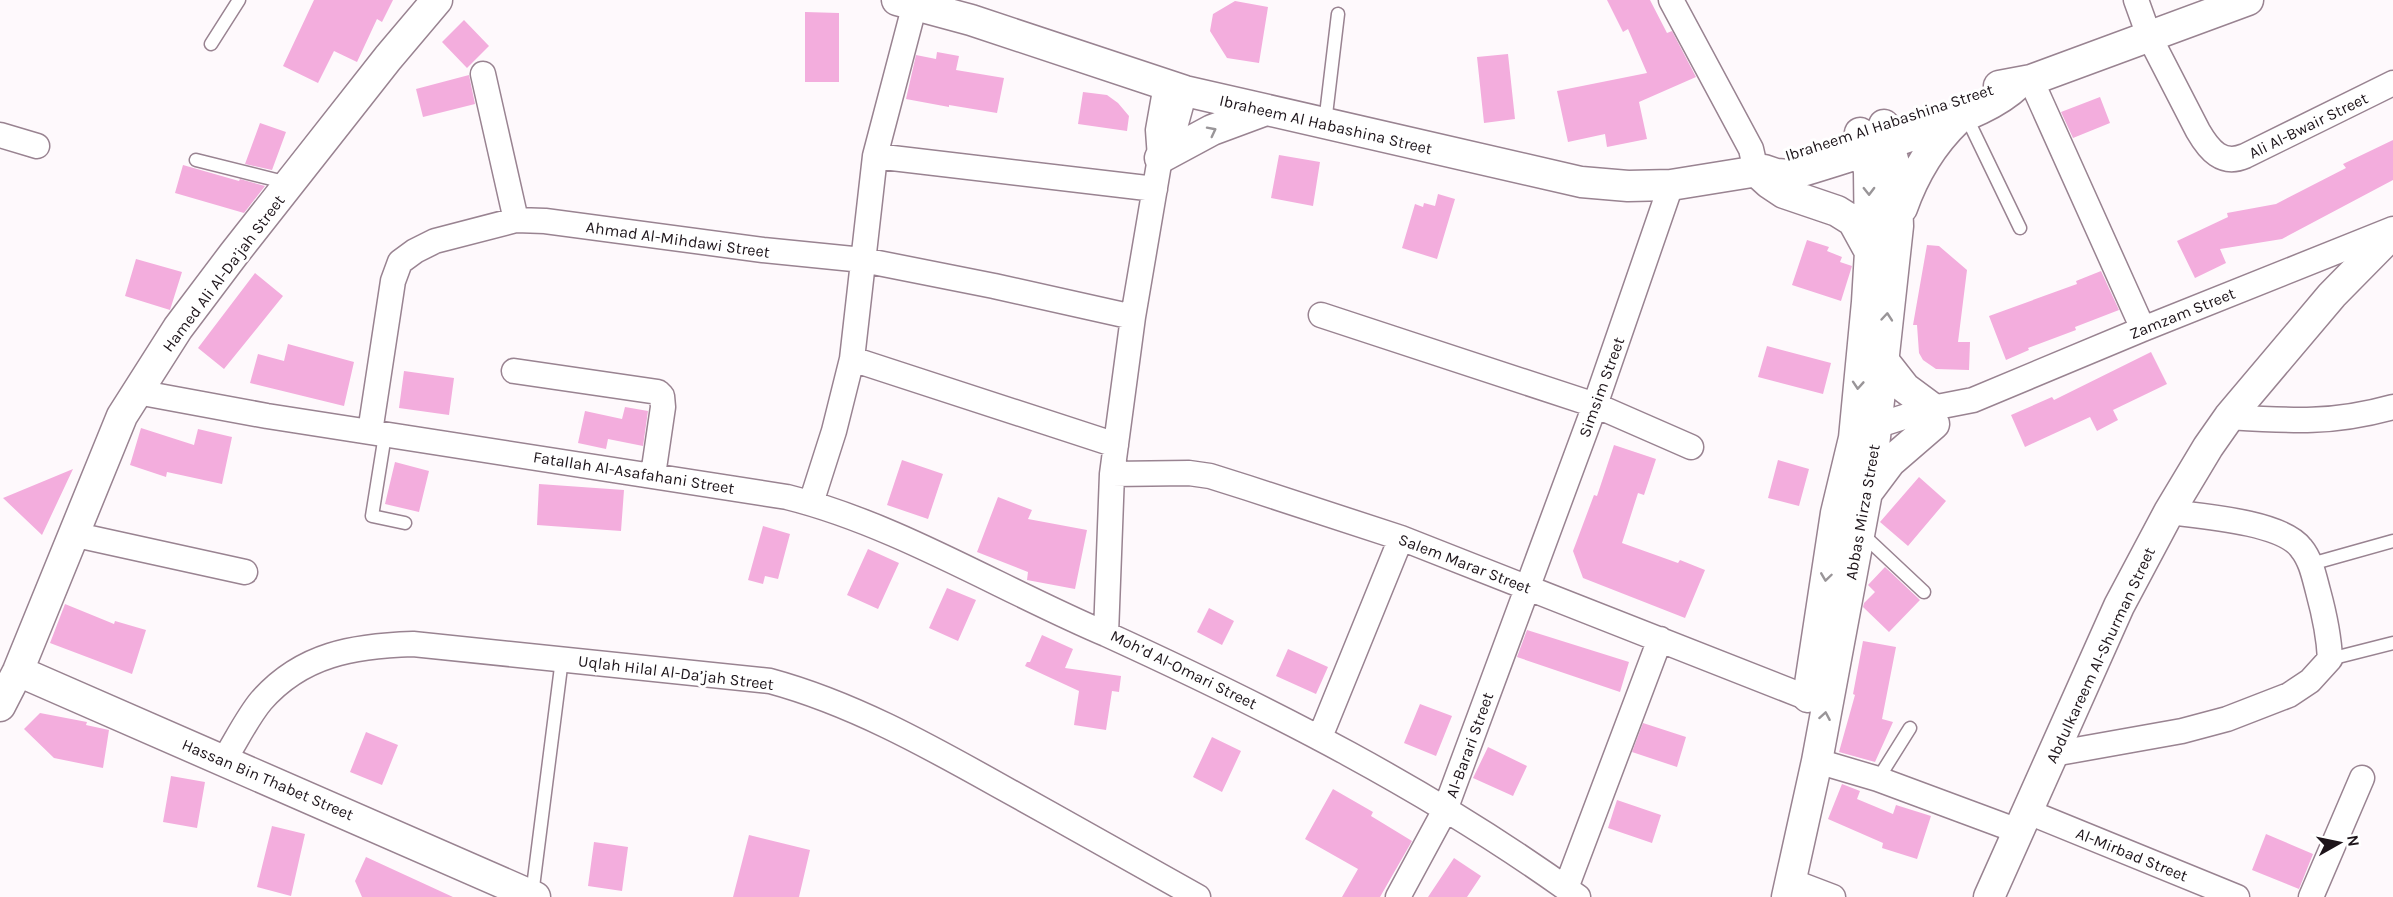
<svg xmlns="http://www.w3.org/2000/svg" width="2393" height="897" viewBox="0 0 2393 897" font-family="Karla,sans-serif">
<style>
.building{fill:#f3addd}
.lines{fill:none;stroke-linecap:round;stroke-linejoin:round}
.service-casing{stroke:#998391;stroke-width:15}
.minor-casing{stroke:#998391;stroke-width:27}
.tertiary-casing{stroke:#998391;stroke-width:33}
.service{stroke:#fff;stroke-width:12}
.minor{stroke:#fff;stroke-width:24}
.tertiary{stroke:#fff;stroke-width:30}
.oneway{stroke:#999598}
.labels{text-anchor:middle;stroke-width:6;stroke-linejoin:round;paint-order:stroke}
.street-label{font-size:16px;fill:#1d141a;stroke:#fff}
</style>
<rect width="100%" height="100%" fill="#fef9fc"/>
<path class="building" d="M314,0H393L382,22L377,19L357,62L334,51L318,83L283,66Z
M1607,0H1650L1667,33L1672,31L1696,77L1639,102L1647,139L1607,147L1605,134L1568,142L1557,91L1647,73L1628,29L1623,32Z
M1235,1L1268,7L1259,63L1227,58L1210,31L1213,14Z
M805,12L839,13V82H805Z
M464,20L489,46L467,68L442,42Z
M937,52L959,56L956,70L1004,78L997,113L949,105V107L906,99L916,55L936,59Z
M1508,54L1515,119L1484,123L1477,57Z
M469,75L475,104L423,117L416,89Z
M1083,92L1107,95L1118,103L1129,116L1127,131L1078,124Z
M2100,97L2110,123L2073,138L2061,112Z
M260,123L286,132L272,170L245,164Z
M2393,140V180L2282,239L2220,249L2226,263L2195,278L2177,241L2228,217L2227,213L2276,204L2346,168L2343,164Z
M1279,155L1320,162L1313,206L1271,198Z
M183,165L239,181L240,179L265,186L244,213L175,193Z
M1438,194L1455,199L1437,259L1402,248L1415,204L1423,207L1424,203L1435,206Z
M1807,240L1829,247L1827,251L1842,257L1840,262L1852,266L1841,301L1792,285Z
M1927,245L1939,246L1967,270L1958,342H1970L1969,370L1936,369L1923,360L1919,353L1917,325H1913Z
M136,259L182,272L170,310L125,296Z
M2101,271L2119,310L2075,327L2076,330L2028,348L2029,350L2006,360L1989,316L2077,284L2076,281Z
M255,273L283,296L224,369L198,348Z
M288,344L354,362L344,406L250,383L258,354L284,361Z
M1767,346L1831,363L1823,394L1758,377Z
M2151,352L2167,384L2113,410L2118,420L2097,431L2090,417L2025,447L2011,415L2052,397L2054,400Z
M404,371L454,378L449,415L399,408Z
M625,407L648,411L643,446L608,439L606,449L578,443L585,411L622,419Z
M141,428L194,445L198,429L232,437L222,484L167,472L166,477L130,465Z
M1614,445L1656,459L1644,495L1638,493L1622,543L1678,563L1680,560L1705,570L1685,618L1583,578L1573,551L1594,495L1597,496Z
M902,460L943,474L928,519L887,505Z
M1778,460L1809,469L1799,506L1768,498Z
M395,462L429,471L419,512L385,504Z
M73,469L42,535L3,498Z
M1919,477L1946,501L1908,546L1880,522Z
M539,484L624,490L621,531L537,525Z
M998,497L1032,510L1028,519L1087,530L1075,589L1027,580L1028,572L977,552Z
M763,526L790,534L778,579L765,576L763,584L748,580Z
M868,549L899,563L878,609L847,595Z
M1885,567L1920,600L1889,632L1863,607L1864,603L1875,592L1868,585Z
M947,588L976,600L958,641L929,628Z
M65,604L114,624L115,621L146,630L132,674L50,643Z
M1209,608L1234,621L1222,645L1197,632Z
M1527,630L1629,662L1620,692L1517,657Z
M1042,635L1073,649L1065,668L1121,676L1119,692L1112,691L1106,730L1074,725L1079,691L1025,666L1027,662H1030Z
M1863,641L1896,647L1882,719L1893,722L1875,762L1839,752L1855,695L1853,694Z
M1288,649L1328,667L1316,694L1276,676Z
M1420,704L1452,716L1436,756L1404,743Z
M40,713L87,722L86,725L109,730L103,768L54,758L24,729Z
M1643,723L1686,737L1677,767L1632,752Z
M366,732L398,745L382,785L350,772Z
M1212,737L1241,751L1222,792L1193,777Z
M1488,747L1527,766L1513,796L1473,778Z
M171,776L205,782L197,828L163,822Z
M1842,784L1860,791L1857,799L1893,814L1896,805L1931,816L1917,859L1882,848L1883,843L1828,819Z
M1333,789L1373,812L1371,816L1412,841L1380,897H1342L1358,869L1305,839Z
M1617,800L1661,815L1652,843L1608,828Z
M272,826L305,834L291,896L257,887Z
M2266,834L2313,854L2299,889L2252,870Z
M749,835L810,850L799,897H733Z
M594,842L628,847L622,891L588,886Z
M366,857L453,897H362L355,881Z
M1454,858L1481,876L1467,897H1428Z"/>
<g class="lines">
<defs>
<path id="service" d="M211,44L239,0
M1966,116L2020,228
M1325,123L1338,14
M196,160L288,183
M385,435L372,516L405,523
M1860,532L1924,592
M2311,564L2393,541
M2330,659L2393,643
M1878,779L1910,728
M532,895L562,659"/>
<path id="minor" d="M1671,0L1751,149L1756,171
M2136,0L2149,36L2198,131C2209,150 2222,166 2245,156L2393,83
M483,74L516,220
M2031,80L2143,329
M1166,85L1158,130L1160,158L1133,317L1112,474L1106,634C1270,709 1432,791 1578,897
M0,135L37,146
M1164,154L1172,138L1185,91
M875,156L1155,189
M1321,315L1595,405L1691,447
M852,359L1116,445
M514,371L658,392L662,396L663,407L653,475
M137,392L267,416L787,497C896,524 1002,590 1106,634
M2229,417C2291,421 2332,424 2393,407
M1863,430L1932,408L1973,400L2143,329L2393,229
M370,432L393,281L400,262L415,251L435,241L516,220L545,221L763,250L863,260L994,286L1133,317
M1112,474L1189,473L1210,476L1248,488L1401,538L1808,698
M811,503L834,431L852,359L875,156L916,0
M72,534L245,572
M1320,737L1401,538
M2053,754L2182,731L2227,719L2289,695L2310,681L2330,659C2329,636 2324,613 2318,591C2314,576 2311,560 2301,548C2282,522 2201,516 2169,512
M224,760C236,741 247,718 261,701C302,654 354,646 413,644L770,681C851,703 925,744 998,785C1065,822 1132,860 1198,897
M1817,761L1878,779L2018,831
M2026,811L2237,897
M1791,881L1833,897
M1566,888L1660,639
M1398,897L1445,810L1595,405L1671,185
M2311,897L2362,778"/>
<path id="tertiary" d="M897,0L971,20L1185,91L1581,182L1628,186L1671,185L1764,170L1776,174L1789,175C1839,160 1888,145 1937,126C1965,116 1996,105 2018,84
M1999,86L2031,80L2248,0
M1160,158L1212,130L1266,110
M1758,173L1769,183L1784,193L1837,211L1853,221L1870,252
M1902,208C1914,174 1931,145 1957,120
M1883,360L1905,388L1932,408
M1869,490L1890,462L1934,424
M18,671L535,897
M1808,697L1836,513L1854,438L1867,302L1870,252L1869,171L1860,133
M0,706L18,671L122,416L178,328L233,255L388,58L437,0
M1787,897L1817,761L1867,492L1875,437L1898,226L1896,171L1884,125
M1989,897L2119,606L2169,512L2208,447L2229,417L2332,295L2393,233"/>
</defs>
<use href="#service" class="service-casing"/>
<use href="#minor" class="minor-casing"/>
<use href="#tertiary" class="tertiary-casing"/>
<use href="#service" class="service"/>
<use href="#minor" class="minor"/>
<use href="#tertiary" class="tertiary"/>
</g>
<defs><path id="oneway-chevron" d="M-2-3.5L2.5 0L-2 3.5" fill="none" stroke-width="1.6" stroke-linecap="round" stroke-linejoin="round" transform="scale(1.5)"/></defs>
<g class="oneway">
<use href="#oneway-chevron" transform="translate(1212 131) rotate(-27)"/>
<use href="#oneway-chevron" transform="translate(1869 191) rotate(89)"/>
<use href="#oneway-chevron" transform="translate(1887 317) rotate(-85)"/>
<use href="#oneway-chevron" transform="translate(1858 385) rotate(94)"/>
<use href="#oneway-chevron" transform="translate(1826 577) rotate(98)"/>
<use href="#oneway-chevron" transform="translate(1825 716) rotate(-80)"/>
</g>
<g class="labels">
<g class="street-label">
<text transform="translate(1889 122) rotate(-18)" y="6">Ibraheem Al Habashina Street</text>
<text transform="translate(1326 124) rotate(13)" y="6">Ibraheem Al Habashina Street</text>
<text transform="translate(2308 125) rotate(-26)" y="6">Ali Al-Bwair Street</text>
<text transform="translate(678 239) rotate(8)" y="6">Ahmad Al-Mihdawi Street</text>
<text transform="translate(223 273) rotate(-53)" y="6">Hamed Ali Al-Da’jah Street</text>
<text transform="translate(2182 313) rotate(-22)" y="6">Zamzam Street</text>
<text transform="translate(1601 387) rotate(-70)" y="6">Simsim Street</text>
<text transform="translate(634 472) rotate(9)" y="6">Fatallah Al-Asafahani Street</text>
<text transform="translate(1862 512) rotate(-80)" y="6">Abbas Mirza Street</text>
<text transform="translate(1465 563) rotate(21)" y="6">Salem Marar Street</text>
<text transform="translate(2100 655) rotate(-65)" y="6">Abdulkareem Al-Shurman Street</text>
<text transform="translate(1184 669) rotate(26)" y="6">Moh’d Al-Omari Street</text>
<text transform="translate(676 672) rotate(7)" y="6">Uqlah Hilal Al-Da’jah Street</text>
<text transform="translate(1469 745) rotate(-70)" y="6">Al-Barari Street</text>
<text transform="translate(268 779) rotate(23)" y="6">Hassan Bin Thabet Street</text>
<text transform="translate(2132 854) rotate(22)" y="6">Al-Mirbad Street</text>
</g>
</g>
<g transform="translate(2339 843) rotate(81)" stroke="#ffffff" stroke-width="4.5" paint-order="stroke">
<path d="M0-4.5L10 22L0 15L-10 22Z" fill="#1d141a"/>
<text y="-9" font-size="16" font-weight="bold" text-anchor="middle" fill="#1d141a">N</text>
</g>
</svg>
